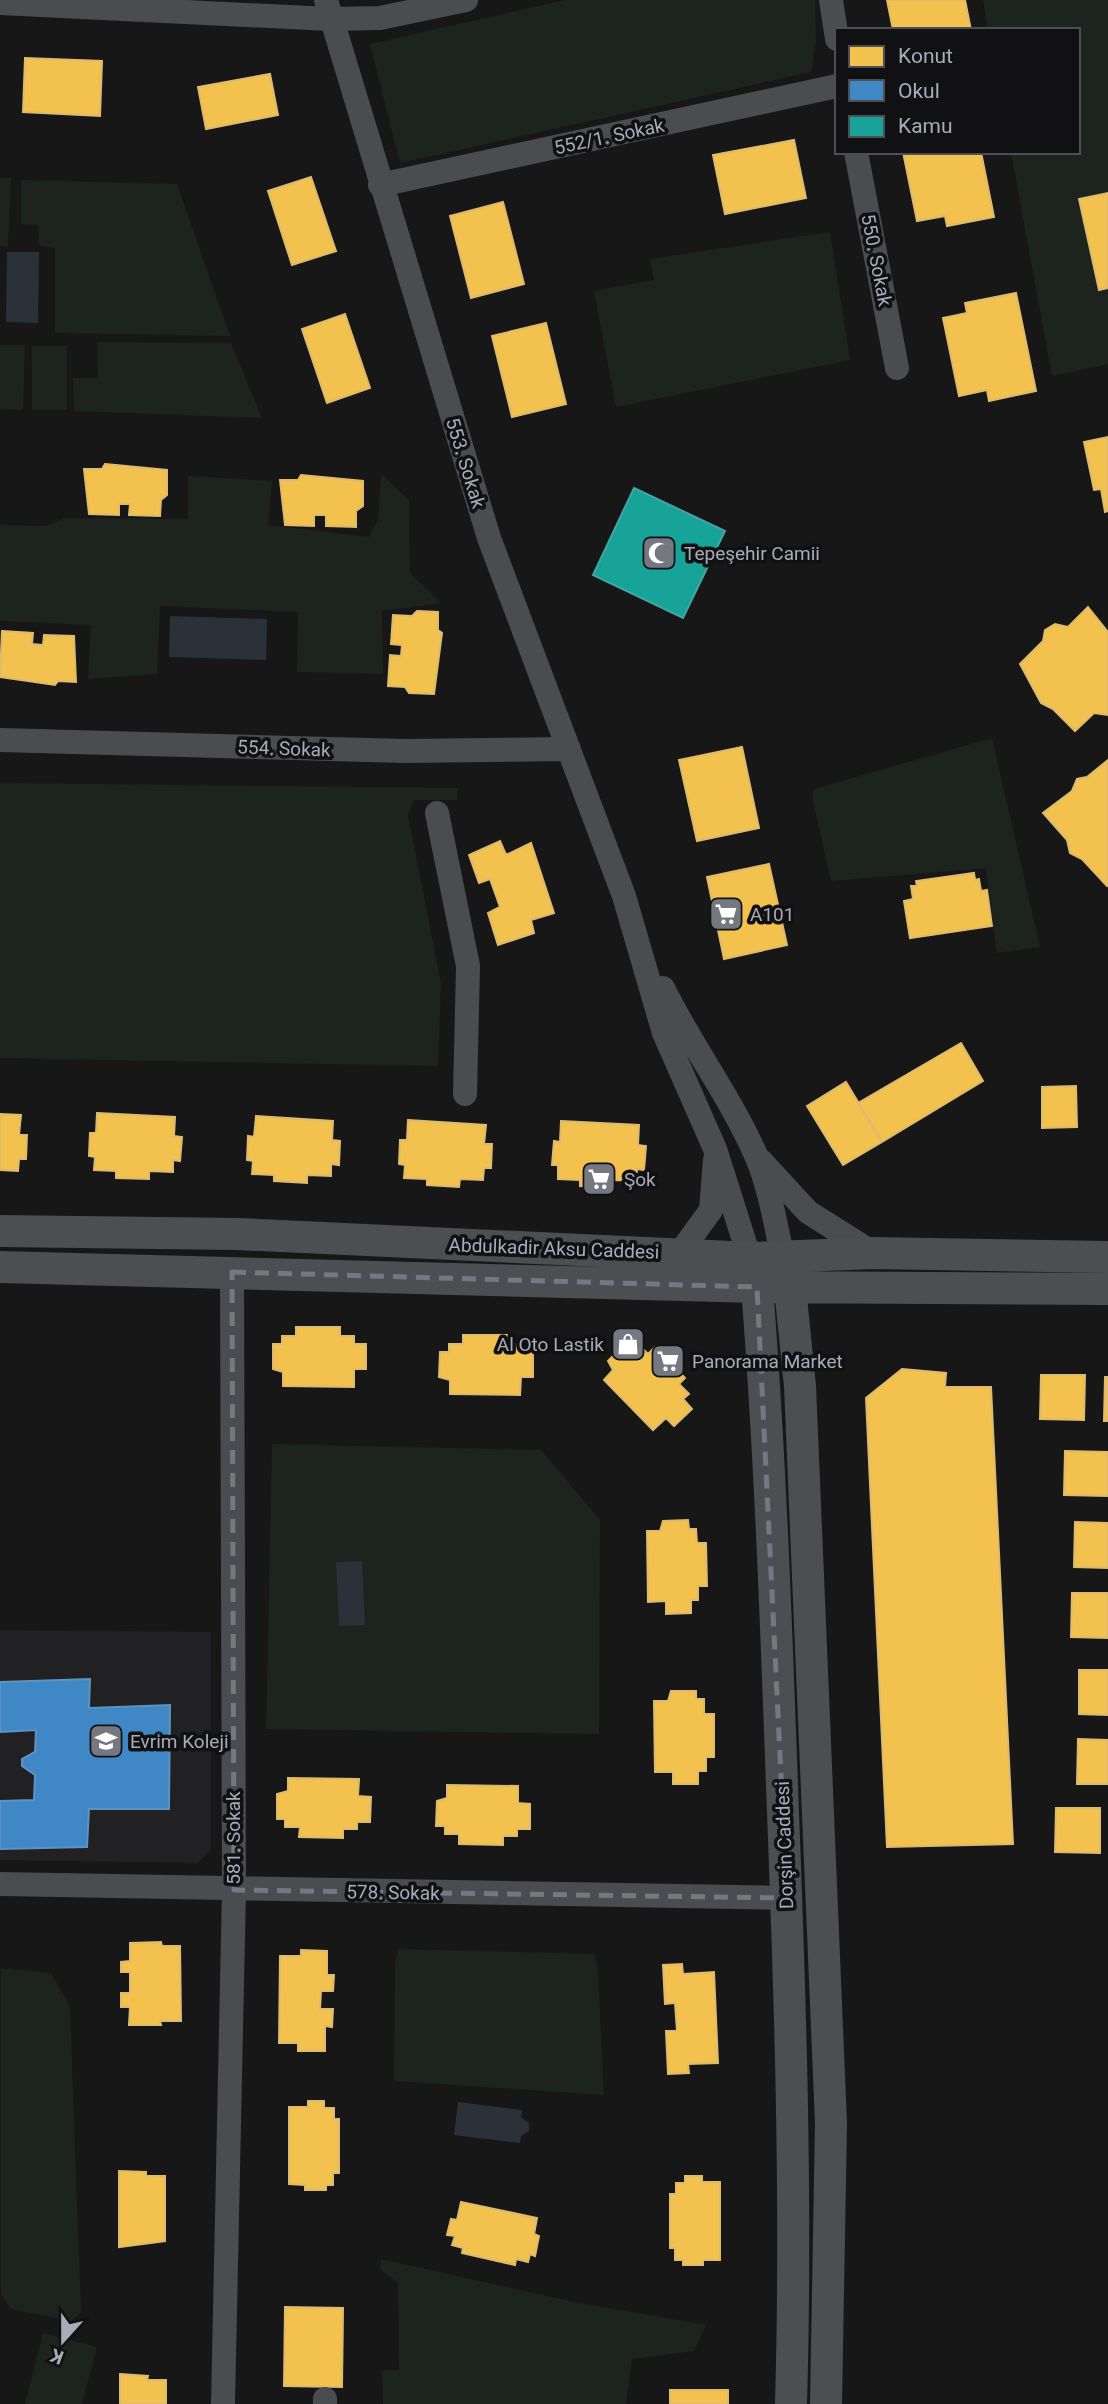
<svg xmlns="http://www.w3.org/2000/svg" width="1108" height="2404" viewBox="0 0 1108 2404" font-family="Roboto,sans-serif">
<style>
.built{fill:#212123}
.green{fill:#1d241e}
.water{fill:#2a3139}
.homes{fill:#f2c14e;stroke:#dcbb6e;stroke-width:2}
.schools{fill:#3f88c5;stroke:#5e93c1;stroke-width:2}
.public{fill:#17a398;stroke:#42a6a2;stroke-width:2}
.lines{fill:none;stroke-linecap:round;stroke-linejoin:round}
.minor{stroke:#4b4c50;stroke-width:24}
.major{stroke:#4d4e52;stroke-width:32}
.marked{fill:none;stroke:#757880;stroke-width:5;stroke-dasharray:14 9;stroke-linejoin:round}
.labels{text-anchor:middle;stroke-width:7;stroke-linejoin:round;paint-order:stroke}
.street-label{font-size:19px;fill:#a8acb8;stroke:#111113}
.poi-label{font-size:19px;fill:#a8acb8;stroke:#111113;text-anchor:start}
</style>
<rect width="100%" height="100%" fill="#171717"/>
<path class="built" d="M0,1630L211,1632V1850L198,1863L0,1860Z"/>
<path class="green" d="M565,0H815L816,41L811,72L400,163L370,44Z
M983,0H1108V364L1052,376L1011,152H1078V30H988Z
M0,178H11L8,247L0,246Z
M21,180L177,184L230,336L55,333V248L39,246L38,225L21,224Z
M830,232L850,360L616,407L594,291L654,280L650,259Z
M97,342L231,343L262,418L74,411L73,378H98Z
M0,345H25L23,410L0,409Z
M32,346H67V410H32Z
M381,474L409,500L410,573L441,603L382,611L383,674L297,672L298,612L160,606L157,674L88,679L91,625L0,621V525L45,526L65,518L188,519V476L272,481L268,525L369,537L378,520Z
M992,738L1040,947L997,953L986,868L831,881L812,797L814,789Z
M0,783L458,788L457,800H414L408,815L441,983L438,1066L0,1058Z
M272,1444L541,1450L600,1520L599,1734L266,1729Z
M398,1949L594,1954L598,1970L604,2095L394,2081L395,1963Z
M1,1968L51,1973L70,2006L81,2313L71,2321L11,2309L1,2295Z
M381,2259L579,2303L706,2325L694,2351L632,2359L626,2404H383L382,2370H399L398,2283L380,2269Z
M43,2333L97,2347L82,2404H25Z"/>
<path class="water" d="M7,252H39L38,323L6,322Z
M170,616L267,619L266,660L169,657Z
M362,1561L365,1625L339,1626L336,1562Z
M458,2102L522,2110L521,2117L529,2123V2131L521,2136L520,2143L454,2135Z"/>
<path class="homes" d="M887,0H965L971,30H893Z
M25,58L102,61L100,116L23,112Z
M270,74L278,115L206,129L198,87Z
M794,140L806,198L725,214L713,155Z
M903,152H981L994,217L947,226L945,216L917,221Z
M311,177L336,251L292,265L268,191Z
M1108,193V288L1099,290L1079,199Z
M503,202L524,284L471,298L450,216Z
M1016,293L1036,391L989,401L987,390L959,396L943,318L967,313L965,303Z
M345,314L370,388L327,403L302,329Z
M546,323L566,404L512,417L492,336Z
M1108,437V511L1105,512L1101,489L1094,490L1084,442Z
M105,464L167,470V495L161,500L160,516L129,515L130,504H119V515L89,514L84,469H102Z
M301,475L363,481V506L356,511V527L326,526V515H314V526L285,525L280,480H298Z
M1088,607L1108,632V715L1094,713L1075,731L1053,709L1041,703L1020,664L1043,641L1045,630L1055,624L1068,627Z
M417,611L438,612V630L442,633L434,694L409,693L405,687L388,686L390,655L401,656L402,645L391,644L393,615L412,616Z
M2,631L33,633L32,644L43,645L44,635L74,636L76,682L58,681L55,685L0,677Z
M742,747L759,828L697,841L679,760Z
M1108,760V885L1107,886L1082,859L1070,853L1067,840L1043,813L1072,791L1077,779L1087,777Z
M500,841L506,855L531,843L554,913L531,920L534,933L498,945L488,913L500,907L490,879L479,883L469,855Z
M769,864L787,945L724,959L707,877Z
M974,873L975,880L979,879L981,891L987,890L992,926L910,938L904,901L913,899L911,886H917L916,881Z
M961,1043L983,1081L882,1142L858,1103Z
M846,1082L882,1142L843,1165L807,1106Z
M1076,1086L1077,1127L1042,1128V1087Z
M97,1113L175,1117L174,1136L182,1137L180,1161L173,1160V1172L149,1171V1179L116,1178V1171L94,1170L95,1157L89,1156L90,1133H96Z
M0,1114L21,1115L19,1135H27L26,1159H19L18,1171L0,1170Z
M256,1116L333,1121L332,1140L340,1141L339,1165L331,1164V1176L307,1175V1183L274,1181V1175L252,1174L253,1161L247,1160L248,1136L254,1137Z
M408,1120L486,1125L484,1144H492L491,1168H484L483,1180L460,1179L459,1187L427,1185V1179L404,1178L405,1165L399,1164L400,1140H407Z
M561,1121L639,1125L638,1145L646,1146L644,1170L637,1169L636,1181L613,1180L612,1188L580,1186V1180L558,1179V1165H552L554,1141L560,1142Z
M296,1327H340V1336H354V1344H366V1369H354V1387L283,1386V1372L273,1369V1344H282V1336H296Z
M463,1335H507V1344L520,1345V1352H533V1377H521L520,1395L450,1394V1380L439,1377L440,1352H449V1344H463Z
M626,1343L632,1349L638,1344L648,1354L655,1347L685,1378L679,1384L689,1394L683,1399L692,1409L674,1426L666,1418L653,1430L604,1380L613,1370L608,1361Z
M902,1369L946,1373L945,1387H991L1013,1844L887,1847L866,1398Z
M1041,1375H1085L1084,1420L1040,1419Z
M1105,1377H1108V1421H1104Z
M1065,1451L1108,1452V1496L1064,1495Z
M688,1520L689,1529H696L697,1543H706L707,1586H698V1600H691V1613L666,1614V1601L648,1602L647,1531H660L663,1521Z
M1075,1522L1108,1523V1568L1074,1567Z
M1072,1593H1108V1638L1071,1637Z
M1079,1670H1108V1715L1079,1714Z
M671,1691H696V1699H704V1714H714V1757H706V1771H698V1784H673V1772H655L654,1701H668Z
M1078,1739L1108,1740V1784H1077Z
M288,1778L359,1779L358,1796L371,1797L370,1822H357V1829H343V1838L299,1837L300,1827H285V1819H277V1794L288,1791Z
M447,1785L518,1786V1803L530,1804V1829H517V1836H503V1845L459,1844V1834H445V1826H436L437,1801L447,1798Z
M1056,1808H1100V1853L1055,1852Z
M161,1942L162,1946H180L181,2021H160L161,2025H129L130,2007H121V1993H130V1972H121V1962L130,1961V1943Z
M301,1950L327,1951V1975H334L333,1991H321L320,2009H333L332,2027L325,2026V2051H298V2043H279L280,1956H301Z
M682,1964L683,1974L714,1972L718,2063L688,2064L689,2073L668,2074L666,2031H677L675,2003L665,2004L663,1965Z
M308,2101H324V2108H334V2119H339V2173H333V2185H326V2190H305V2185L289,2184V2107H308Z
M119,2171L146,2172V2176H165V2241L119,2247Z
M685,2176H702V2182H720V2260H703V2265H683V2260H675V2248H670V2194H676V2183H685Z
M461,2202L537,2218L534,2234L539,2236L535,2256L530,2254L528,2262L516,2259L515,2265L462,2253L463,2248L452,2245L455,2236L447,2235L451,2219L457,2220Z
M285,2307L343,2308L342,2387L284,2386Z
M120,2374L148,2376L147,2380H166V2404H120Z
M670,2390H728V2404H670Z"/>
<path class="schools" d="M90,1679L89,1708L170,1705L169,1809H89L87,1847L0,1849V1801L34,1800L35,1775L22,1766V1759L35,1752L36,1730L0,1732V1682Z"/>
<path class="public" d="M634,488L725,531L683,618L593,575Z"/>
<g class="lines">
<path class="minor" d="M326,0L489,538L624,896L664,1033L715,1149L755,1275
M831,0L837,39
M0,3L330,19L380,18L466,0
M856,152L897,368
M380,185L837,86
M0,740L405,751L569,749
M437,813L468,966L465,1094
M663,988C691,1045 729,1095 755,1153C770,1185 778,1238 786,1273
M761,1161L808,1212L873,1253
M679,1254L711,1210L715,1160
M0,1884L787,1898
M325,2399V2404
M223,2404L234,1890L232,1272"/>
<path class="major" d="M0,1231L237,1234L752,1258L873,1253L1108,1257
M0,1267L757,1287L1108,1289
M757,1287C770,1453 776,1620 782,1786C790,1992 797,2198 791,2404
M790,1288L800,1386L831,2123L826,2404"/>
</g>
<path class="marked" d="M232,1272L757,1287L787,1898L234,1890Z"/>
<defs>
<symbol id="mosque-square" viewBox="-11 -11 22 22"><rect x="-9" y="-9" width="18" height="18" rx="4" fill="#757880" stroke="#111113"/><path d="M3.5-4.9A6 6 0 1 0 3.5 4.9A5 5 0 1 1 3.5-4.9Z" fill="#fff"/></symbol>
<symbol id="supermarket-square" viewBox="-11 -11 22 22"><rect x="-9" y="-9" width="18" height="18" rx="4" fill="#757880" stroke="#111113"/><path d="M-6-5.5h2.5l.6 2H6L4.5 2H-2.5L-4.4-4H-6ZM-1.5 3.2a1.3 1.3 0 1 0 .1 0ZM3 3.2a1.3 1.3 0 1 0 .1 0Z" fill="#fff"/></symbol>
<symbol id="shop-square" viewBox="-11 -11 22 22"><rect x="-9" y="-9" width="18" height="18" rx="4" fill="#757880" stroke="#111113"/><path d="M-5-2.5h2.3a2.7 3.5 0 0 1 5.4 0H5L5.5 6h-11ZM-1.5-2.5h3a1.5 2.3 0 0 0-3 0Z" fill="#fff"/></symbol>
<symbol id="school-square" viewBox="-11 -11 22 22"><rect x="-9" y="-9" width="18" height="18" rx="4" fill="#757880" stroke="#111113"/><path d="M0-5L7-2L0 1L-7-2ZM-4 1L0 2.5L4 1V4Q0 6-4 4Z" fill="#fff"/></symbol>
</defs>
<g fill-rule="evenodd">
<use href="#mosque-square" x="640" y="534" width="38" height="38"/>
<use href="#supermarket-square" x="707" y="895" width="38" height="38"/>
<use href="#supermarket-square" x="580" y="1160" width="38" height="38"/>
<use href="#shop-square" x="609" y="1325" width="38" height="38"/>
<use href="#supermarket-square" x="649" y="1342" width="38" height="38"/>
<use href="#school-square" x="87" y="1722" width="38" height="38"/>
</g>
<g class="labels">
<g class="street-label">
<text transform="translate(609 136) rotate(-12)" y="7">552/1. Sokak</text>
<text transform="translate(877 260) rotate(79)" y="7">550. Sokak</text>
<text transform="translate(466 463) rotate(73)" y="7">553. Sokak</text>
<text transform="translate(284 748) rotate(2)" y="7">554. Sokak</text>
<text transform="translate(554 1248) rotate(2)" y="7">Abdulkadir Aksu Caddesi</text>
<text transform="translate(233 1838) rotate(-90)" y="7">581. Sokak</text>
<text transform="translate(784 1845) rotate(-92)" y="7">Dorşin Caddesi</text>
<text transform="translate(393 1892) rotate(1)" y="7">578. Sokak</text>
</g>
<g class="poi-label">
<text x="684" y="560">Tepeşehir Camii</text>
<text x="750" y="921">A101</text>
<text x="624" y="1186">Şok</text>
<text x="604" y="1351" text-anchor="end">Al Oto Lastik</text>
<text x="692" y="1368">Panorama Market</text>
<text x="130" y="1748">Evrim Koleji</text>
</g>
</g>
<rect x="835" y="28" width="245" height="126" fill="#111113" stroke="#4d4f55" stroke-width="2"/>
<rect x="849" y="46" width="35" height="21" fill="#f2c14e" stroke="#4d4f55" stroke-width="2"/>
<text x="898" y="63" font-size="21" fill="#a8acb8">Konut</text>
<rect x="849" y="80" width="35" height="21" fill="#3f88c5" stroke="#4d4f55" stroke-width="2"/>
<text x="898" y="98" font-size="21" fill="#a8acb8">Okul</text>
<rect x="849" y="116" width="35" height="21" fill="#17a398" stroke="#4d4f55" stroke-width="2"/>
<text x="898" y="133" font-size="21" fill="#a8acb8">Kamu</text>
<g transform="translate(63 2341) rotate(201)" stroke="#111113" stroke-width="5" paint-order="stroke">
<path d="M0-5L12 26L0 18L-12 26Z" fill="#a8acb8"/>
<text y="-10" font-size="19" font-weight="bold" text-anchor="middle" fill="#a8acb8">K</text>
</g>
</svg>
